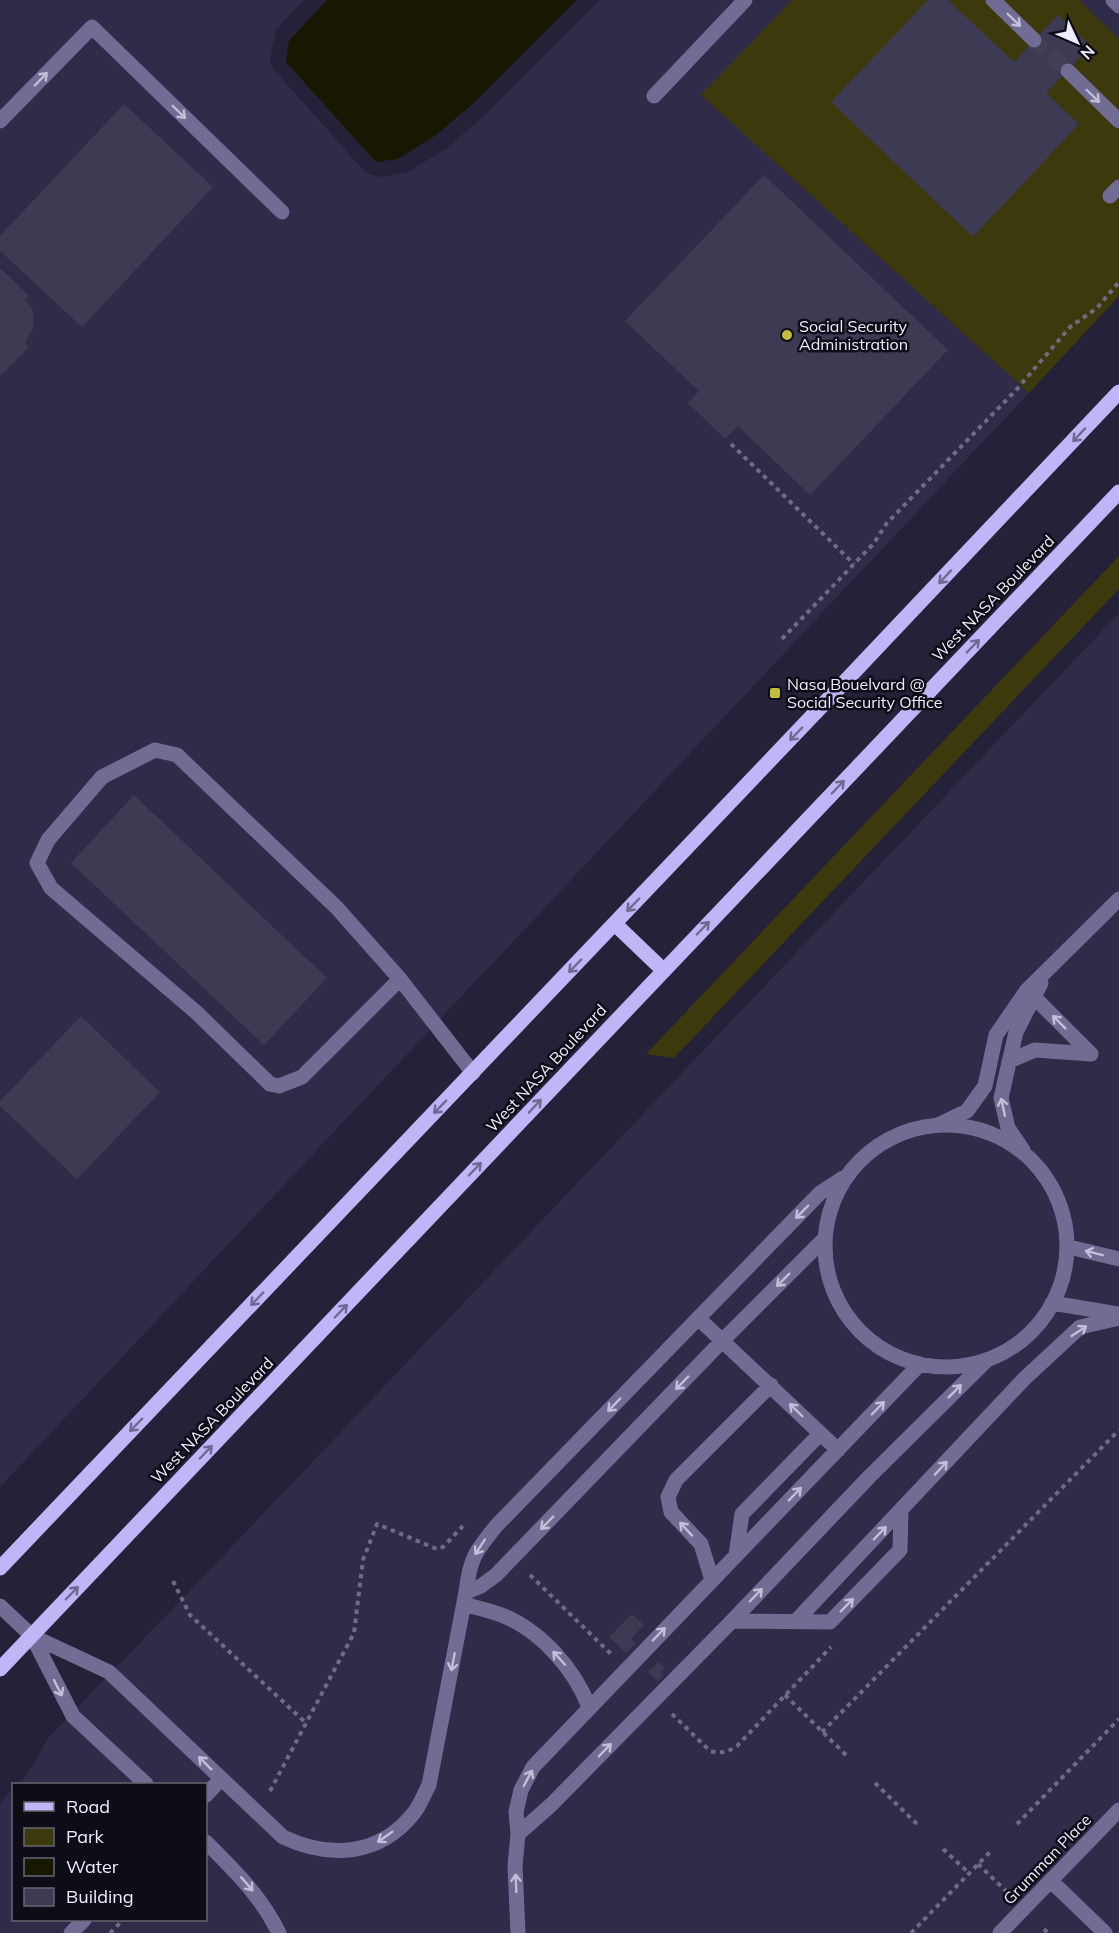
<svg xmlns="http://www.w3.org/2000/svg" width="1119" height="1933" viewBox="0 0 1119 1933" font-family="Mulish,sans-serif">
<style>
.built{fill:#2f2b49}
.green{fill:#3c390d}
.water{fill:#181700}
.building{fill:#3d3a54}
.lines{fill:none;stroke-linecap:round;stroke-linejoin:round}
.minor-tunnel{stroke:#423f56;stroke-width:15;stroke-dasharray:15 8;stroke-linecap:butt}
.path{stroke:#6f6c82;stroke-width:4;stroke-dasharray:4.5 4.5;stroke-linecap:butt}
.minor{stroke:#716c93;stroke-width:15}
.major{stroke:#beb6f7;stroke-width:15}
.oneway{stroke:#c2bfd7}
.oneway2{stroke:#6f6a92}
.poi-dot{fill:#c3bd3e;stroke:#0e0c17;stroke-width:2}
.labels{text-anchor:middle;stroke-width:5;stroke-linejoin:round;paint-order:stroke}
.poi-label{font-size:16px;fill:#edebfc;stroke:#0e0c17;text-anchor:start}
.street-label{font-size:16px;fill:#edebfc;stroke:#0e0c17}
</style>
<rect width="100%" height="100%" fill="#242139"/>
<path class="built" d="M0,0H304L276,30L270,58L272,67L364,171L369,174L379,177L408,172L447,148L487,113L600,0H792L702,95L1029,393L0,1487Z
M1079,0H1119V39Z
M1119,613V1933H0V1803L13,1789L14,1920H206V1784H18L26,1776L49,1737L203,1577Z"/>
<path class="green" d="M792,0H1079L1119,39V296L1029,393L701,95Z
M1119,556V589L674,1058L646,1054Z"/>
<path class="water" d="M327,0H577L476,101L436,135L398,159L376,162L286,62L289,41Z"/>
<path class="building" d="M928,0H948L1014,62L1058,15L1091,46L1046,93L1079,124L973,237L831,102Z
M124,104L213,187L82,327L0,251V236Z
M764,175L948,350L810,495L738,426L725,439L688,403L699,391L625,321Z
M0,268L29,296L25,300L32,308L34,320L32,331L25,342L29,347L0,376Z
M134,795L327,978L264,1045L71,863Z
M81,1016L160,1092L77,1179L0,1106V1101Z
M632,1614L644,1625L631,1639L636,1643L626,1653L609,1637Z
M658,1662L665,1668L661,1672L664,1675L658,1681L648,1672Z"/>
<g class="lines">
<path class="minor-tunnel" d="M1034,40L1068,71"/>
<path class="path" d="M731,444L854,564
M782,639L874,543L887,523L1017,389L1070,327L1097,308L1119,282
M530,1575L611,1654
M173,1581L190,1615L306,1723
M785,1695L847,1756
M672,1714L710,1751C721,1754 728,1752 737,1746L831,1647
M822,1732L1119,1430
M875,1783L918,1825
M270,1791L354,1633L363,1560L377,1524L437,1549L443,1547L463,1526
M1017,1824L1119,1719
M943,1849L969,1873
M978,1864L1006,1891
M1044,1929L1048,1933
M110,1933L123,1920
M911,1933L992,1850"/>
<path class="minor" d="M993,0L1034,40
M1113,0L1119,6
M1068,71L1119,121
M654,96L745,0
M0,121L92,27L282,212
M1110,196L1119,187
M400,979L302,1077L279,1086L270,1084L197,1013L51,888L37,863L48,840L102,777L155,750L177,755L337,908L400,979L473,1073
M1027,990L1091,1054
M1009,1061L1035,1050L1091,1054
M940,1124L967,1111L985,1086L996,1035L1027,990L1119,899
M825 1246a121 121 0 1 1 242 0a121 121 0 1 1-242 0Z
M1023,1150L1008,1128L1001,1098L1016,1032L1041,983
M1069,1247L1119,1259
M1052,1303L1119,1314
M698,1318L838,1450
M736,1555L742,1514L820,1434
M712,1580L701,1544L671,1512L668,1497L676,1480L771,1385
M466,1592C470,1558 475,1552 497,1525L820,1193L843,1178
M464,1604C477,1608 492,1611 504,1616C542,1632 575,1670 589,1707
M0,1606L32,1636L109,1672L283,1837C330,1859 379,1856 413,1814C420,1806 424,1794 429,1785L466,1592L481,1586L496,1575L723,1340L825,1238
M732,1621L830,1622L900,1550L901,1511
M796,1621L1024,1379L1080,1327L1119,1318
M32,1636L73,1716L146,1784
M206,1795L221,1779
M518,1834L551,1805L732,1621L869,1477L986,1361
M206,1842C234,1870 261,1896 279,1933
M1051,1881L1105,1933
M71,1933L84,1920
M518,1933L515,1866L518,1834L516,1812L521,1790L533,1767L920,1364
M1000,1933L1119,1810"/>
<path class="major" d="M615,924L663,970
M0,1568L836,691L1119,392
M0,1669L1119,492"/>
</g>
<defs><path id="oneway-shaft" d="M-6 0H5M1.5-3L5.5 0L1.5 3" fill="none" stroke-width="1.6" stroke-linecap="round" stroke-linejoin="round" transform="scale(1.5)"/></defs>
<g class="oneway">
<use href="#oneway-shaft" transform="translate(1014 20) rotate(44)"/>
<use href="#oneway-shaft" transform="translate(41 79) rotate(-46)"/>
<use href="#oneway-shaft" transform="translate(1093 96) rotate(44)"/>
<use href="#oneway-shaft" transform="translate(179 112) rotate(44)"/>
<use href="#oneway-shaft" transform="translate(1059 1022) rotate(-135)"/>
<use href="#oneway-shaft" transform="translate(1003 1107) rotate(-102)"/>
<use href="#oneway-shaft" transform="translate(802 1212) rotate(134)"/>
<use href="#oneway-shaft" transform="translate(1094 1253) rotate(-166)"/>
<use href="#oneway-shaft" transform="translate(783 1280) rotate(135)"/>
<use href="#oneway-shaft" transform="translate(1079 1331) rotate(-33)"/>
<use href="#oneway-shaft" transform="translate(682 1383) rotate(134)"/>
<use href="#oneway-shaft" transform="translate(955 1391) rotate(-45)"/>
<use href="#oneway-shaft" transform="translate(614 1405) rotate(134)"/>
<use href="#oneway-shaft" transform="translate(878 1408) rotate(-46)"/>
<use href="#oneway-shaft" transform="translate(796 1410) rotate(-136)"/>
<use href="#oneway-shaft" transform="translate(941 1468) rotate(-47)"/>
<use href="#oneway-shaft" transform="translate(795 1494) rotate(-46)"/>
<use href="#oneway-shaft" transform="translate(547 1523) rotate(134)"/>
<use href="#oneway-shaft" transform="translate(686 1529) rotate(-133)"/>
<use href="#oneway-shaft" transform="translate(880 1533) rotate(-46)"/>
<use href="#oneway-shaft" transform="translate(480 1547) rotate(123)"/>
<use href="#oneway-shaft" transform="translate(756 1595) rotate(-46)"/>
<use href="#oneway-shaft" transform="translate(847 1605) rotate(-46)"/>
<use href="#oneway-shaft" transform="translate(659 1634) rotate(-46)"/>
<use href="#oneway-shaft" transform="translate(559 1658) rotate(-132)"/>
<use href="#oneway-shaft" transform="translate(453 1662) rotate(101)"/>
<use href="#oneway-shaft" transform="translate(58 1688) rotate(63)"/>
<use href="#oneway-shaft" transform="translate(605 1750) rotate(-46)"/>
<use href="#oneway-shaft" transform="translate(205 1763) rotate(-135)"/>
<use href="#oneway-shaft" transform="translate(528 1778) rotate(-62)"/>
<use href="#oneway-shaft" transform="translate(385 1837) rotate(145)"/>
<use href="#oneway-shaft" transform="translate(516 1883) rotate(-92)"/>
<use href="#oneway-shaft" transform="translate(247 1884) rotate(49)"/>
</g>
<g class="oneway2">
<use href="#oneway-shaft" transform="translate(1079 435) rotate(133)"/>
<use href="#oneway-shaft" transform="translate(945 577) rotate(133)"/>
<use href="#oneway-shaft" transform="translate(973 646) rotate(-46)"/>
<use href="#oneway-shaft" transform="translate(796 734) rotate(134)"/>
<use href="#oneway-shaft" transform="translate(838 787) rotate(-46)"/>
<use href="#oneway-shaft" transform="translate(633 905) rotate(134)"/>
<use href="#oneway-shaft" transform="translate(703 928) rotate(-46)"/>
<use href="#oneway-shaft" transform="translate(575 966) rotate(134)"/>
<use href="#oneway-shaft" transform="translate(535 1106) rotate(-47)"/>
<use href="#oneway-shaft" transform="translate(440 1107) rotate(134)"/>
<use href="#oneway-shaft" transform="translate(475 1169) rotate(-46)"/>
<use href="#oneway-shaft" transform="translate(257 1299) rotate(134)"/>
<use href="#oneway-shaft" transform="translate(341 1311) rotate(-46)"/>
<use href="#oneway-shaft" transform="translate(136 1425) rotate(134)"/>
<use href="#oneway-shaft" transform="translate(206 1452) rotate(-46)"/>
<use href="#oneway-shaft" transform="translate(72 1593) rotate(-46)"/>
</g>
<g class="poi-dot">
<circle cx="787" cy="335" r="6"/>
<rect x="769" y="687" width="12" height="12" rx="3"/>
</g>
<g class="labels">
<g class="poi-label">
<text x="799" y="332">Social Security<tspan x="799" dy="18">Administration</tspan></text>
<text x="787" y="690">Nasa Bouelvard @<tspan x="787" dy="18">Social Security Office</tspan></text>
</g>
<g class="street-label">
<text transform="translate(993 598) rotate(-46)" y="6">West NASA Boulevard</text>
<text transform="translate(546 1068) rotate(-47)" y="6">West NASA Boulevard</text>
<text transform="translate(212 1420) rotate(-46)" y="6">West NASA Boulevard</text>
<text transform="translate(1047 1859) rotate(-46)" y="6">Grumman Place</text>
</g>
</g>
<rect x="12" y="1783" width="195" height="138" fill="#0e0c17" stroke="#676573" stroke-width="1.5"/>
<rect x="24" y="1802" width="30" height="9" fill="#beb6f7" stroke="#676573" stroke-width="1.5"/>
<text x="66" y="1813" font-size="18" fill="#edebfc">Road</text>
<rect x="24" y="1828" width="30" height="18" fill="#3c390d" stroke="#676573" stroke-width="1.5"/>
<text x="66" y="1843" font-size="18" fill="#edebfc">Park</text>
<rect x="24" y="1858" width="30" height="18" fill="#181700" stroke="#676573" stroke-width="1.5"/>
<text x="66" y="1873" font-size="18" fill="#edebfc">Water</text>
<rect x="24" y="1888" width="30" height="18" fill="#3d3a54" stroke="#676573" stroke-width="1.5"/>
<text x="66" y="1903" font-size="18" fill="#edebfc">Building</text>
<g transform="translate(1077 42) rotate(134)" stroke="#0e0c17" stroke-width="4.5" paint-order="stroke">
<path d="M0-4.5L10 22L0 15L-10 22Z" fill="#edebfc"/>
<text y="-9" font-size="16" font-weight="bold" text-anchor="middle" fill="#edebfc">N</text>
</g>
</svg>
